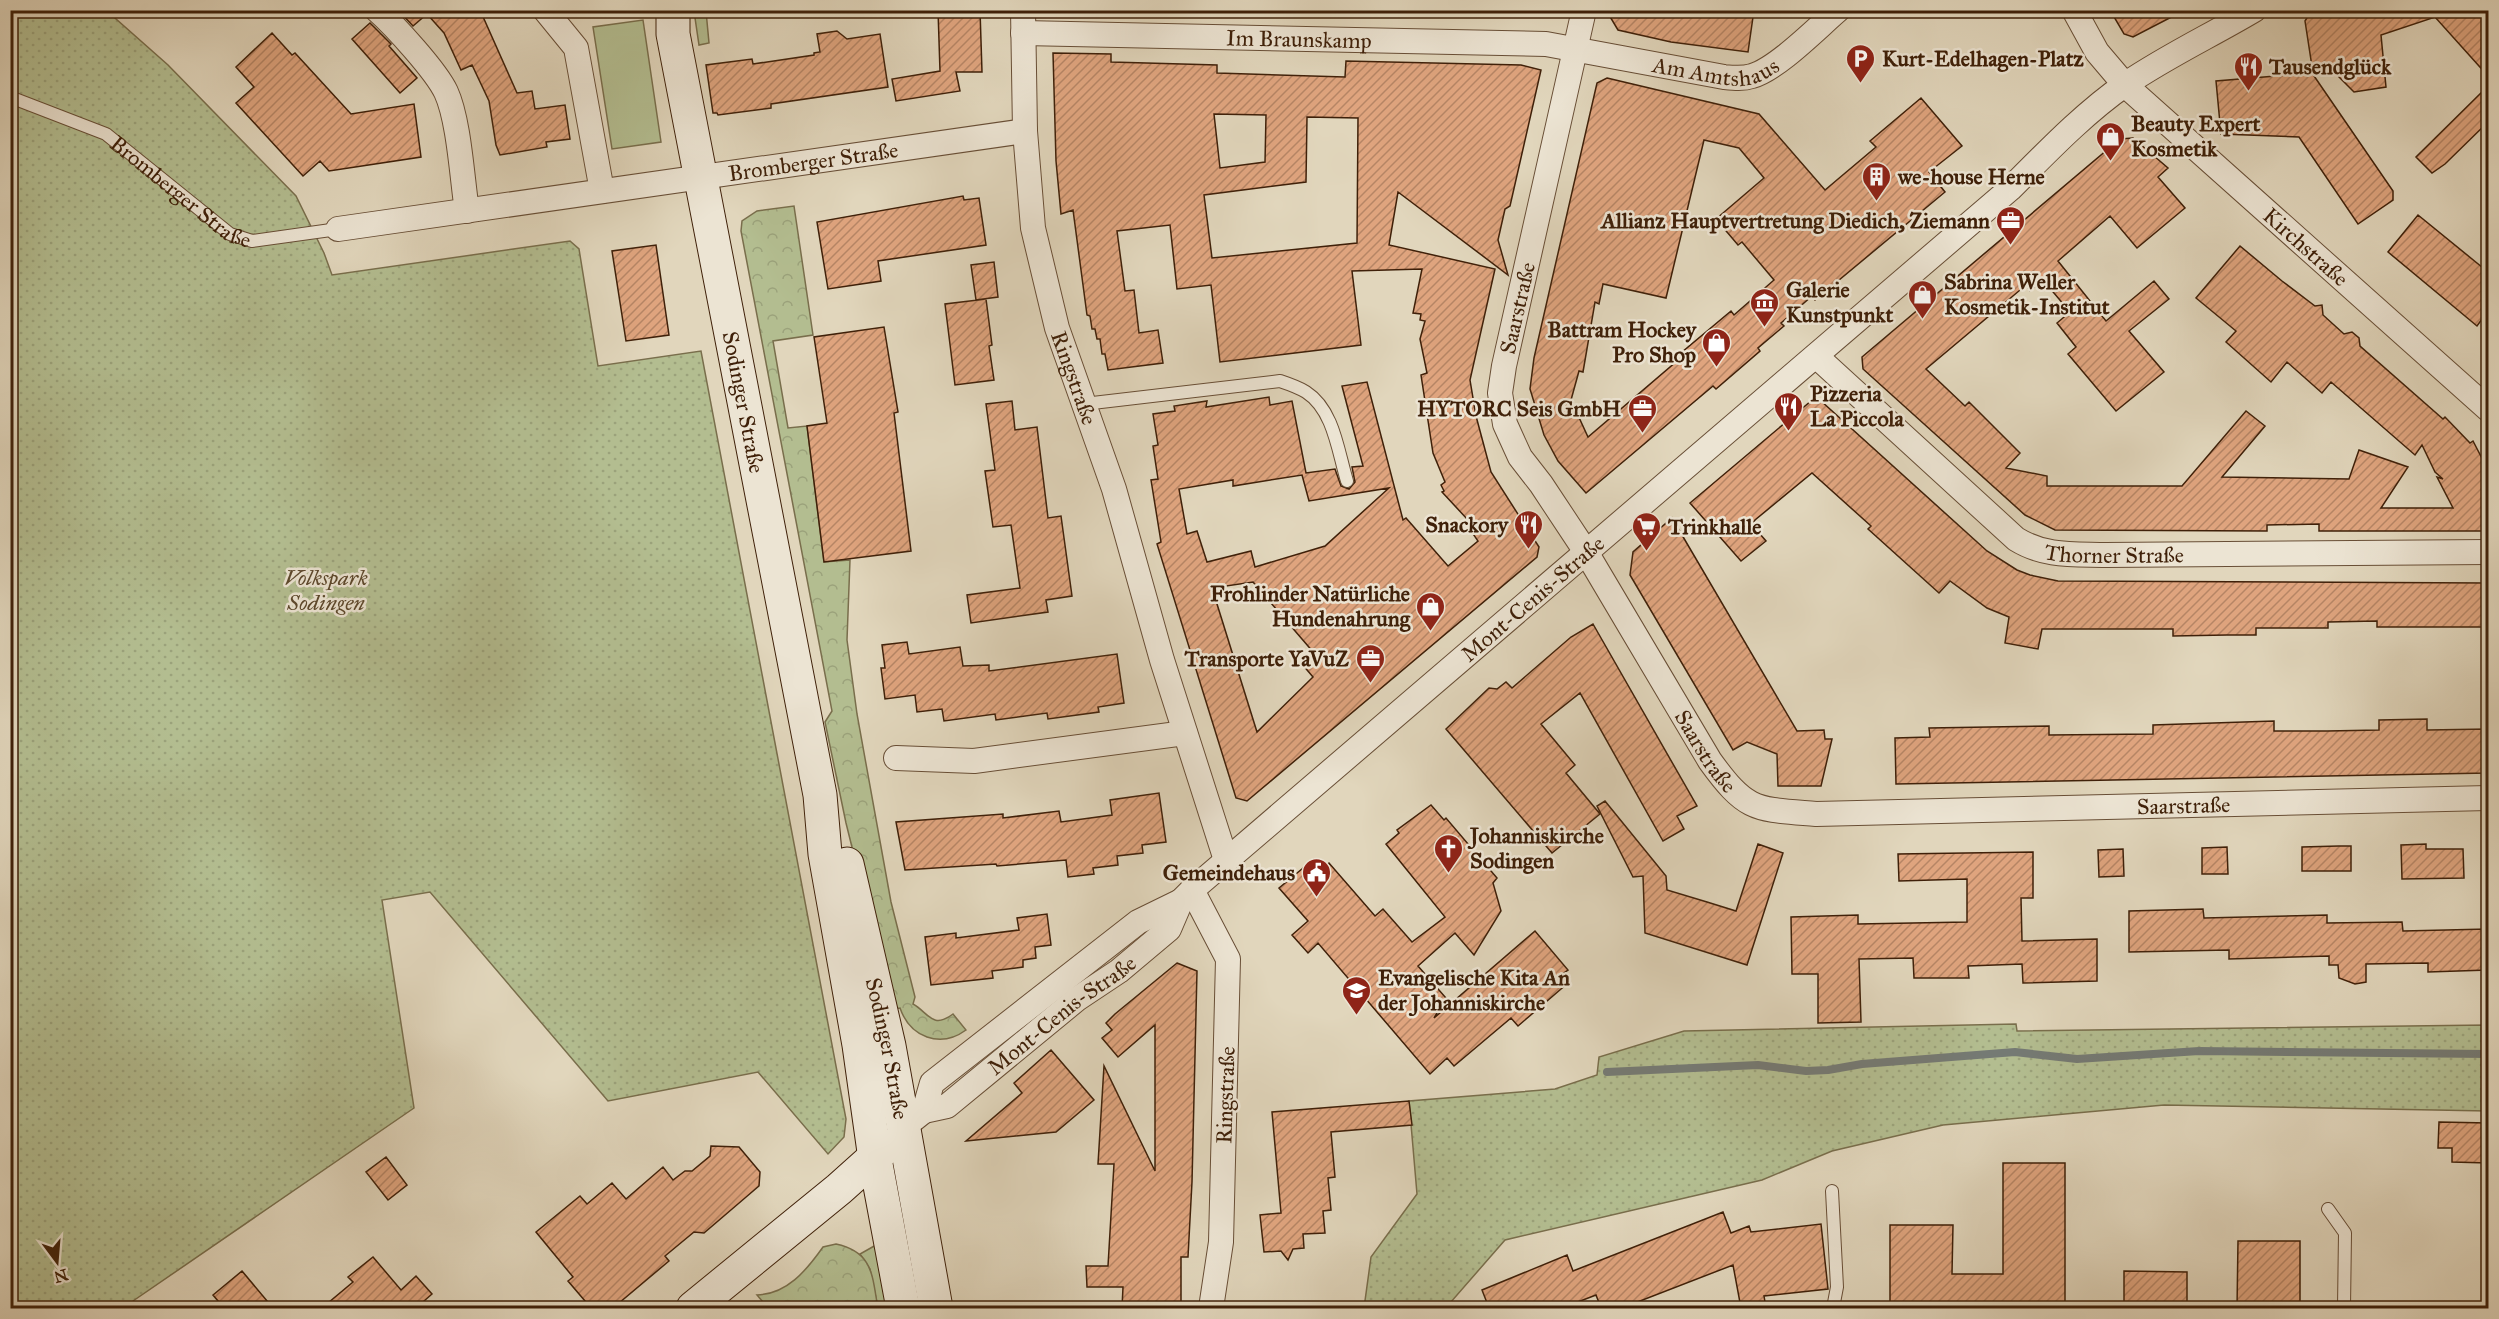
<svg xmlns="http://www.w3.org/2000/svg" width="2499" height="1319" viewBox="0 0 2499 1319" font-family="'IM FELL Great Primer',serif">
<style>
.grass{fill:#b3bd90;stroke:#796e4c;stroke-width:1.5}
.forest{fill:url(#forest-crowns);stroke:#796e4c;stroke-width:1.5}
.park{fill:url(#park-dots);stroke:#796e4c;stroke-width:1.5}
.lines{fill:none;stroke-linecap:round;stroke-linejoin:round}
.stream{stroke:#757a74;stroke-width:8}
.building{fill:url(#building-hatch);stroke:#3f2009;stroke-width:1.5;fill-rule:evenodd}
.service-casing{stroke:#684e36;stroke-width:14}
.minor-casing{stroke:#684e36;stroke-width:26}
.secondary-casing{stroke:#3f2009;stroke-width:35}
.service{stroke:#ece4d3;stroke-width:12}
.minor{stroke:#ece4d3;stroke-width:24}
.secondary{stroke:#ece4d3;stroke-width:33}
.labels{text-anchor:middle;stroke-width:5;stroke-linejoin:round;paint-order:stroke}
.street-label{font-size:22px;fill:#3f2009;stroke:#ece4d3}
.poi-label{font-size:22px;font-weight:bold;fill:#3f2009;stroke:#ece4d3;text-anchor:start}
.park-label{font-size:22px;font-style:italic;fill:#5c472b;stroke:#ece4d3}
</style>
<defs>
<pattern id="forest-crowns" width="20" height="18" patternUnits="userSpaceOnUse" patternTransform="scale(1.5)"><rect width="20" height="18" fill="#b3bd90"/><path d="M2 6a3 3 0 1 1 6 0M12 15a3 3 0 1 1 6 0" fill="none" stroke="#9ba27b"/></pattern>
<pattern id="park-dots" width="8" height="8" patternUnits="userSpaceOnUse" patternTransform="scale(1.5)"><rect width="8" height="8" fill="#b3bd90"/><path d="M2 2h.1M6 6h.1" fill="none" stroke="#9ba27b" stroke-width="1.8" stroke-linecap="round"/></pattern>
<pattern id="building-hatch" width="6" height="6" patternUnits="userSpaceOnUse" patternTransform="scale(1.5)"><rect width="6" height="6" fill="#dfa47e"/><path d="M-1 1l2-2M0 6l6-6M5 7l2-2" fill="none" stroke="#b68565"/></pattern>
</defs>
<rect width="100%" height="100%" fill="#e1d6bc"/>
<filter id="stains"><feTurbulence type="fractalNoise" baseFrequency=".00333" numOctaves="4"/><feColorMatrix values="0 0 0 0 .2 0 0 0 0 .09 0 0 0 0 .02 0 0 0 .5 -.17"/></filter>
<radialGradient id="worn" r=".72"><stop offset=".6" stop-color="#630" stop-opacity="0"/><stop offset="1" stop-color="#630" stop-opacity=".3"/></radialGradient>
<path class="grass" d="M694,11H706L709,43L699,45Z
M643,20L661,142L612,149L593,27Z
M876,1245L892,1308H878L870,1269L860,1254Z"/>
<path class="forest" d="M794,206L813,335L773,341L788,428L807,426L824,562L850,560L847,640L857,714L891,902L915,997L913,1004C928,1012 932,1030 953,1014L966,1030C940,1049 910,1037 900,1008L892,1009L846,823L825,722L832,711L741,231L742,221L757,211Z
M836,1244C874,1252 872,1277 878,1308H768L757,1295C787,1294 806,1271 823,1247Z"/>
<path class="park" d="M10,11H107L168,65L296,196L324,253L332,275L570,241L579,249L598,366L701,351L846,1119L844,1137L828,1154L758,1072L608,1101L430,892L382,900L414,1108L133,1301L134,1308H11Z
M2016,1024L2017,1031L2488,1025V1111L2164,1105L1943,1125L1832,1151L1762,1180L1505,1240L1450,1303L1458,1308H1364L1371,1257L1417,1194L1409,1101L1555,1089L1597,1075L1599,1057L1684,1031Z"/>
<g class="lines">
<path class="stream" d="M1607,1072L1758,1065L1806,1071L1828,1070L1862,1064L2015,1052L2077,1059L2199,1051L2488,1054"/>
</g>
<path class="building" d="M398,10H480L517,93L532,91L535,109L565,105L570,139L546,142L547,147L500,155L496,145L489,101L472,65L461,70L444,33L427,14L413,26Z
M938,10H980L982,72H956L960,91L896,101L892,79L940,71Z
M1606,10H1754L1748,52L1671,42L1618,30Z
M2110,10H2185L2133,37L2124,34Z
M2319,10H2488V76L2435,17L2381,35L2386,87L2354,92L2325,63L2313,73L2305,21L2310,13Z
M370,23L391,44L389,46L417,78L400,93L352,39Z
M837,31L847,39L880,34L888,87L771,104V108L718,115L717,113H713L706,65L752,59L753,64L814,55V53L820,52L817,34Z
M272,33L292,55L295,53L351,114L414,104L421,157L329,171L320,161L303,176L236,103L254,87L236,67Z
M1053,53L1111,54V62L1217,65V73L1345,77L1346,61L1521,65L1541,70L1510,206L1505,209L1498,240L1508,275L1398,192L1389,245L1495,269L1470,380L1476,416L1491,472L1539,547L1537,557L1247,801L1236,798L1157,544L1161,542L1151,480L1158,479L1153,446L1158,445L1153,414L1175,411L1174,406L1207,401L1206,407L1269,397L1270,405L1292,401L1306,473L1335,469L1341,486L1349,489L1355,482L1352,467L1363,466L1342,386L1367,382L1403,520L1406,518L1448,566L1478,541L1465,522L1468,520L1442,492L1444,491L1441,485L1445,482L1433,453L1421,375L1427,373L1420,339L1425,321L1420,320L1421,314L1413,313L1422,269L1352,271L1361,345L1220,362L1211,285L1177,289L1170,225L1117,231L1125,291L1134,290L1139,333L1158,330L1163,363L1108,370L1105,354H1102L1100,339H1097L1095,329H1092L1090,316L1087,315L1073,210L1061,214L1056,161ZM1214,114L1266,115L1265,162L1220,168ZM1307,117L1358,118L1357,243L1212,258L1204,195L1306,182ZM1302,475L1309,501L1389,488L1325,546L1255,567L1251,551L1207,562L1197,531L1187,534L1179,489L1233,480V486ZM1253,582L1314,653L1302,664L1313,677L1257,732L1212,588Z
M2312,73L2393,191V200L2358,224L2299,137L2221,134L2216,81Z
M1607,78L1759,114L1825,190L1876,147L1870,141L1921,98L1962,146L1929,172L1945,192L1815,300L1812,296L1781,323L1784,326L1758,348L1760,351L1716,389L1713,386L1586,493L1558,461L1544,435L1530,389L1534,358L1597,83ZM1704,140L1739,148L1764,178L1716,219L1738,245L1742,242L1774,280L1734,315L1731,311L1681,353L1684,355L1588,437L1571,400L1579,371L1583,372L1595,302L1599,304L1603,284L1666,298Z
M2488,86V122L2445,164L2432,173L2416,157Z
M2133,138L2168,168L2158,177L2185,208L2137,248L2110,216L2058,261L2106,321L2154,281L2169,299L2129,331L2164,372L2116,411L2068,354L2076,347L2057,323L2070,312L2043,280L2030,291L2026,285L1926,369L1965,406L1969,402L2020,453L2006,468L2047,476V486H2182L2246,411L2265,426L2222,477L2349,479L2359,450L2408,467L2381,508H2453L2437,477L2443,479L2435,472L2422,445L2415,455L2331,382L2322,393L2287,362L2271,382L2226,342L2236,331L2196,298L2240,246L2282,281L2315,306L2322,305L2323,315L2344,334L2352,332L2359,338L2360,346L2443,419L2445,417L2470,443L2473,441L2488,470V531H2319V524L2267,525V531L2055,530L2025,515L1863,369L1862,357L2120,139Z
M963,196L964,200L979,198L986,245L878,261L881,281L828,289L817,222Z
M2418,215L2488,272V311L2477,326L2388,252Z
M656,245L669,335L626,341L612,251Z
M994,262L998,297L976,300L971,265Z
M986,299L992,345L989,346L994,380L955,385L945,304Z
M884,327L898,412L894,413L911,551L824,562L807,426L827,423L814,337Z
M1012,401L1015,430L1037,427L1048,518L1061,516L1072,596L1046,600L1048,612L971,623L967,595L1020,588L1011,525L993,527L985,471L995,470L986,404Z
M1811,401H1821L1987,551L2017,570L2030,575L2058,581L2488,583V627H2377V621L2328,622V628H2256V635H2227L2173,636V629H2042L2038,649L2005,643L2009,617L1987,608L1950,581L1939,593L1868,529L1871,526L1812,473L1755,520L1752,525L1766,541L1741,561L1690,503Z
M1672,518L1797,731L1824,730L1825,739H1832L1821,786H1778L1777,754L1747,742L1733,750L1630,575L1633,552Z
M1593,624L1697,806L1677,816L1684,829L1663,841L1580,693L1541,724L1575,765L1566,773L1600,814L1552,853L1446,729L1489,688L1497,689L1506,682L1512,688L1571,637Z
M907,642L909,654L960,647L963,666L989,665V671L1117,654L1124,703L1098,707L1099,712L1048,719L1047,713L996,720L995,714L944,721L942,709L917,712L915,695L885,699L881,668H885L882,645Z
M2427,719V730L2488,729V773L1896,784L1895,738L1930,737L1929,728L2049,726V735L2153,734V725L2274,721V731H2327L2379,730V720Z
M1159,793L1166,842L1142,845L1143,853L1117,856L1118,865L1093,868L1094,874L1068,877L1066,860L997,866L996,864L905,870L896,822L1003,814V818L1059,811L1061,822L1112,815L1110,800Z
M1605,801L1666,876L1667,890L1707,902L1736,911L1758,844L1783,853L1747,965L1645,933L1643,876L1633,877L1597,806Z
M1431,805L1444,820L1446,818L1497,878L1493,883L1501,911L1474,955L1455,933L1418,966L1446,998L1434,1018L1535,931L1568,970L1561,975L1568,983L1518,1026L1511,1018L1454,1066L1447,1058L1430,1074L1318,943L1308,953L1292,935L1308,921L1279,888L1314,859L1322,869L1329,863L1375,916L1383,909L1412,942L1445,917L1386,844L1399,833L1397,830Z
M2426,844V849H2463L2464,878L2402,879L2401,845Z
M2339,846H2351V871H2302V847Z
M2227,847L2228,874H2202V848Z
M2123,849L2124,876L2099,877L2098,850Z
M2033,852V898H2021L2022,941L2097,939V981L2023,983L2022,964L1968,966L1969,978H1914L1913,958L1859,959L1861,1022L1818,1023V974H1792L1791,917L1858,915V924L1967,922V879L1899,881L1898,854Z
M2203,909L2204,918L2327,915V923L2402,922L2403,931L2488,929V970L2428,972V963L2366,964V982L2355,984L2339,978L2338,965H2329V956L2229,959V950L2129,952V911Z
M1047,914L1051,945L1035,947L1036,958L1023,960V967L992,971L993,978L931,985L925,937L956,933V938L1019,930L1017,918Z
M1177,963L1197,971L1192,1182L1188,1257H1181V1308H1122L1123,1287H1087L1086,1266H1108L1114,1164H1098L1104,1066L1155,1171V1025L1118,1057L1102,1038L1112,1030L1106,1023L1115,1014Z
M1051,1050L1094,1100L1056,1132L966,1141L1022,1093L1014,1083Z
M1409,1101L1412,1125L1331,1132L1335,1177L1328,1178L1331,1210L1323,1211L1325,1233L1303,1234L1304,1248L1293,1249L1288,1260L1281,1251L1264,1252L1260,1215L1281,1213L1272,1112Z
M2439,1122L2488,1123V1163L2452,1162V1148H2438Z
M711,1146L739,1147L760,1172L759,1186L704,1233L694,1232L665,1256L669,1261L613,1308H591L568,1281L573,1277L536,1232L580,1196L587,1204L612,1183L626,1199L663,1167L673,1180L685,1171H692L710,1156Z
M386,1157L407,1185L388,1200L366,1172Z
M2003,1163H2065V1308H1890V1225H1953L1952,1274H2003Z
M1723,1212L1731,1233L1749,1226L1751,1232L1821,1224L1828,1289L1764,1296L1766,1308H1741L1733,1265L1622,1308H1601L1596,1295L1562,1308H1489L1482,1290L1567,1255L1573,1271Z
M2238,1241H2300V1308H2237Z
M373,1257L401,1290L416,1276L432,1294L416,1308H322L353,1282L348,1277Z
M242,1271L273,1308H224L213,1295Z
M2124,1271L2187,1272V1308H2124Z"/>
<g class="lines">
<defs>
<g id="service">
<path id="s1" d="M10,97L106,134L230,234L252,241L338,229"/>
<path d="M1084,404L1280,381C1289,384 1298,387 1306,392C1334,410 1338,452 1347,481"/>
<path d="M1832,1191L1837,1287L1833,1308"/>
<path d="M2328,1209L2345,1233L2344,1308"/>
</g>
<g id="minor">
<path d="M377,10C395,26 436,71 446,92C459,120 462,178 467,211"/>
<path d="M545,10L576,48L602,191"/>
<path id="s2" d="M1023,10L1025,131L1033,228L1057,328L1114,489L1162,660L1226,860"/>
<path id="s3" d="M1584,10L1504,366L1500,393L1505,424L1520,457L1541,484L1586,552L1710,761C1747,812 1755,809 1816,814L2488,798"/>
<path id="s4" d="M2074,10L2097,52L2125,85L2488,409"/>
<path id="s5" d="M1023,33L1546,44L1724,77C1734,78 1743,79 1752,76C1777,69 1817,28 1838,10"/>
<path id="s6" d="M338,229L1025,131"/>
<path id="s7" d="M1816,356L2016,539C2045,557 2073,554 2106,555L2488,552"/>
<path d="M896,758L974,761L1185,733"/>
<path d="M1192,890L1228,959L1221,1242L1211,1308"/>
<path id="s8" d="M924,1111L947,1106L1077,999L1119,971L1169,929L1181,901L1192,890L2010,189C2046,153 2084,113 2126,84C2167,56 2212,35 2254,10"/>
<path d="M914,1119L924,1111L932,1083L1138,922L1181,901"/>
</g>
<g id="secondary">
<path id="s9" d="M673,10V34L820,795L825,854L859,1045L875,1159L903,1308"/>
<path id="s10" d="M847,864L889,1046L936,1308"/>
<path d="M693,1308L839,1189L887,1146"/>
</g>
</defs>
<use href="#service" class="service-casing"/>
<use href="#minor" class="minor-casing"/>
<use href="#secondary" class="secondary-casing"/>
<use href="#service" class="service"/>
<use href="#minor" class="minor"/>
<use href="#secondary" class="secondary"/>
</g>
<defs>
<symbol id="parking-pin" viewBox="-11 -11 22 30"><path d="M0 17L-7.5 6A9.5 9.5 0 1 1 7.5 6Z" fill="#8f2418" stroke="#ece4d3"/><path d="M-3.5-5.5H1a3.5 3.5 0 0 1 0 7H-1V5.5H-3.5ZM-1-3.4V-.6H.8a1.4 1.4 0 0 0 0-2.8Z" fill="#fff"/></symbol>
<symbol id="restaurant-pin" viewBox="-11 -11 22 30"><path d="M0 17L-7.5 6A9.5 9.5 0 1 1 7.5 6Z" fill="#8f2418" stroke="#ece4d3"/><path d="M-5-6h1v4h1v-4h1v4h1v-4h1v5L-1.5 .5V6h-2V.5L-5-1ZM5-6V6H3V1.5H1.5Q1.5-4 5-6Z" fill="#fff"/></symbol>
<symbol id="shop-pin" viewBox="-11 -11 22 30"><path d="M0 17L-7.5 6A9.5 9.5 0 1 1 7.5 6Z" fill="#8f2418" stroke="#ece4d3"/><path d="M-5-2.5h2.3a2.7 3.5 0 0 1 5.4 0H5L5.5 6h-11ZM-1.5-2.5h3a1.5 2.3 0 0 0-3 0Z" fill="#fff"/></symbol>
<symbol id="building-pin" viewBox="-11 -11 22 30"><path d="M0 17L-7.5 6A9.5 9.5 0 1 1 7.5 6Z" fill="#8f2418" stroke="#ece4d3"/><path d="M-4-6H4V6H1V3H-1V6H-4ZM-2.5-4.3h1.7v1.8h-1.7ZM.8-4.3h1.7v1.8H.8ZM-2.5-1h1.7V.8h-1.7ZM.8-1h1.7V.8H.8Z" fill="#fff"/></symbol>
<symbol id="office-pin" viewBox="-11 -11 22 30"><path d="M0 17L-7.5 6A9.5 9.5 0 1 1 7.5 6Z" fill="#8f2418" stroke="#ece4d3"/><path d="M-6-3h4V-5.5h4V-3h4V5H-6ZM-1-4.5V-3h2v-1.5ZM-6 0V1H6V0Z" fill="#fff"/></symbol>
<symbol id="museum-pin" viewBox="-11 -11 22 30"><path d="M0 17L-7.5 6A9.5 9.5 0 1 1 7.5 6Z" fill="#8f2418" stroke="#ece4d3"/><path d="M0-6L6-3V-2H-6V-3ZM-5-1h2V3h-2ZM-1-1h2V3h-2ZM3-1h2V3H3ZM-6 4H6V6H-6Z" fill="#fff"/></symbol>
<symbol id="supermarket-pin" viewBox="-11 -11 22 30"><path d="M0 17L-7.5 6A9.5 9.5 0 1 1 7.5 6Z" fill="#8f2418" stroke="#ece4d3"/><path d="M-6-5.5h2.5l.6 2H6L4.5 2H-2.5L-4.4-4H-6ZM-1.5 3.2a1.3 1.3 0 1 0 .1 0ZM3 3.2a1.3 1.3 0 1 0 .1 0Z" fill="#fff"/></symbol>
<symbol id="church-pin" viewBox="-11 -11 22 30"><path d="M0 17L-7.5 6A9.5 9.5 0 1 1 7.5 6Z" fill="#8f2418" stroke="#ece4d3"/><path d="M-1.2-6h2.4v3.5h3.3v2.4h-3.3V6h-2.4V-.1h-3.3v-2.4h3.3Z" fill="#fff"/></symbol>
<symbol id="civic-pin" viewBox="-11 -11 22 30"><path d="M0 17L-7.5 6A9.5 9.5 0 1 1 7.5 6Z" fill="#8f2418" stroke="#ece4d3"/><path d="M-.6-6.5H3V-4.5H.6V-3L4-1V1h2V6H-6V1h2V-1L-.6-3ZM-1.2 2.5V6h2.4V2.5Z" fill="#fff"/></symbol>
<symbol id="school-pin" viewBox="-11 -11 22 30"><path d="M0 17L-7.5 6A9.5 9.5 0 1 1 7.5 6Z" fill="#8f2418" stroke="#ece4d3"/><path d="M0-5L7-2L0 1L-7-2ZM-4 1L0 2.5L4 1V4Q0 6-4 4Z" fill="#fff"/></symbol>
</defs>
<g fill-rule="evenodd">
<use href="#parking-pin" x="1844" y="42" width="33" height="45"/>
<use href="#restaurant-pin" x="2232" y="50" width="33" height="45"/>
<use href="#shop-pin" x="2094" y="120" width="33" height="45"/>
<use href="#building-pin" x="1860" y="160" width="33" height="45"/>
<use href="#office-pin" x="1994" y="204" width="33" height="45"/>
<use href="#shop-pin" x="1906" y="278" width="33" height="45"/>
<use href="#museum-pin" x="1748" y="286" width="33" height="45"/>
<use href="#shop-pin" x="1700" y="326" width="33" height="45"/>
<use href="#restaurant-pin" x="1772" y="390" width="33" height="45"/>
<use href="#office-pin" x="1626" y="392" width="33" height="45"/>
<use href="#restaurant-pin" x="1512" y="508" width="33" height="45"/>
<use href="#supermarket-pin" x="1630" y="510" width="33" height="45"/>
<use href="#shop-pin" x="1414" y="590" width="33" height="45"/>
<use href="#office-pin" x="1354" y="642" width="33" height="45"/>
<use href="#church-pin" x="1432" y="832" width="33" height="45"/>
<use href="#civic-pin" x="1300" y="856" width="33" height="45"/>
<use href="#school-pin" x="1340" y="974" width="33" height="45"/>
</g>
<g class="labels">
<g class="street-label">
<text dy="8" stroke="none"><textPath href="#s5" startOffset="276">Im Braunskamp</textPath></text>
<text dy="8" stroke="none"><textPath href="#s5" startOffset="696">Am Amtshaus</textPath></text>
<text dy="8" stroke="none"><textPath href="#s6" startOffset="480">Bromberger Straße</textPath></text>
<text dy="8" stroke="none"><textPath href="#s1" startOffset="198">Bromberger Straße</textPath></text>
<text dy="8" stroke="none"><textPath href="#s4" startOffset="334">Kirchstraße</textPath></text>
<text transform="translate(1517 308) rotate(-77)" y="8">Saarstraße</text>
<text dy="8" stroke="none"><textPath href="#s2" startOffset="374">Ringstraße</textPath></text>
<text dy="8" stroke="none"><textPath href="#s9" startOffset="399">Sodinger Straße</textPath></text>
<text dy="8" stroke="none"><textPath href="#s7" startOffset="372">Thorner Straße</textPath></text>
<text dy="8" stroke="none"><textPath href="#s8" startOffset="802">Mont-Cenis-Straße</textPath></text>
<text dy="8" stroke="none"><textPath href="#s3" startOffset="808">Saarstraße</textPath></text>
<text dy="8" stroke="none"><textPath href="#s3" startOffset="1312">Saarstraße</textPath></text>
<text dy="8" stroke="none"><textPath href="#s8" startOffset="170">Mont-Cenis-Straße</textPath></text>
<text dy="8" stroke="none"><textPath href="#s10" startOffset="189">Sodinger Straße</textPath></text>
<text transform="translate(1225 1095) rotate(-88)" y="8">Ringstraße</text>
</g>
<g class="poi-label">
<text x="1882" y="66">Kurt-Edelhagen-Platz</text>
<text x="2269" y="74">Tausendglück</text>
<text x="2131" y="131">Beauty Expert<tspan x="2131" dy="25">Kosmetik</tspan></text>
<text x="1898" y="184">we-house Herne</text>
<text x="1990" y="228" text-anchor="end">Allianz Hauptvertretung Diedich, Ziemann</text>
<text x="1944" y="289">Sabrina Weller<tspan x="1944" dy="25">Kosmetik-Institut</tspan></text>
<text x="1786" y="297">Galerie<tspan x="1786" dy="25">Kunstpunkt</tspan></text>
<text x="1696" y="337" text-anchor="end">Battram Hockey<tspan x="1696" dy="25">Pro Shop</tspan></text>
<text x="1810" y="401">Pizzeria<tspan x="1810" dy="25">La Piccola</tspan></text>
<text x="1621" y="416" text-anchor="end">HYTORC Seis GmbH</text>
<text x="1508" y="532" text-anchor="end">Snackory</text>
<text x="1668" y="534">Trinkhalle</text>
<text x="1410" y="601" text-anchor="end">Frohlinder Natürliche<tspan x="1410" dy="25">Hundenahrung</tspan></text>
<text x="1349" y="666" text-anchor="end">Transporte YaVuZ</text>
<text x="1470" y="843">Johanniskirche<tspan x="1470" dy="25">Sodingen</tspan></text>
<text x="1295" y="880" text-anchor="end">Gemeindehaus</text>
<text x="1378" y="985">Evangelische Kita An<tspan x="1378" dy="25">der Johanniskirche</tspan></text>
</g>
<g class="park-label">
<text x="326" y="585">Volkspark<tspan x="326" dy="25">Sodingen</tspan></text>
</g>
</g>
<rect width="2499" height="1319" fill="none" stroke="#e1d6bc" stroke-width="36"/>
<rect x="12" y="12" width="2475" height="1295" fill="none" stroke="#3f2009" stroke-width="3"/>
<rect x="18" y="18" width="2463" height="1283" fill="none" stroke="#3f2009" stroke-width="1.5"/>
<g transform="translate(57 1262) rotate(164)" stroke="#ece4d3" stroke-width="4.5" paint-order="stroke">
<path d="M0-4.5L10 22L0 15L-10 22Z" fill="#3f2009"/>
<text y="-9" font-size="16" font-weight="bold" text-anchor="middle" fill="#3f2009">N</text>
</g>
<rect width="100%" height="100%" filter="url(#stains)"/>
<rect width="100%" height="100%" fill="url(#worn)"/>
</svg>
